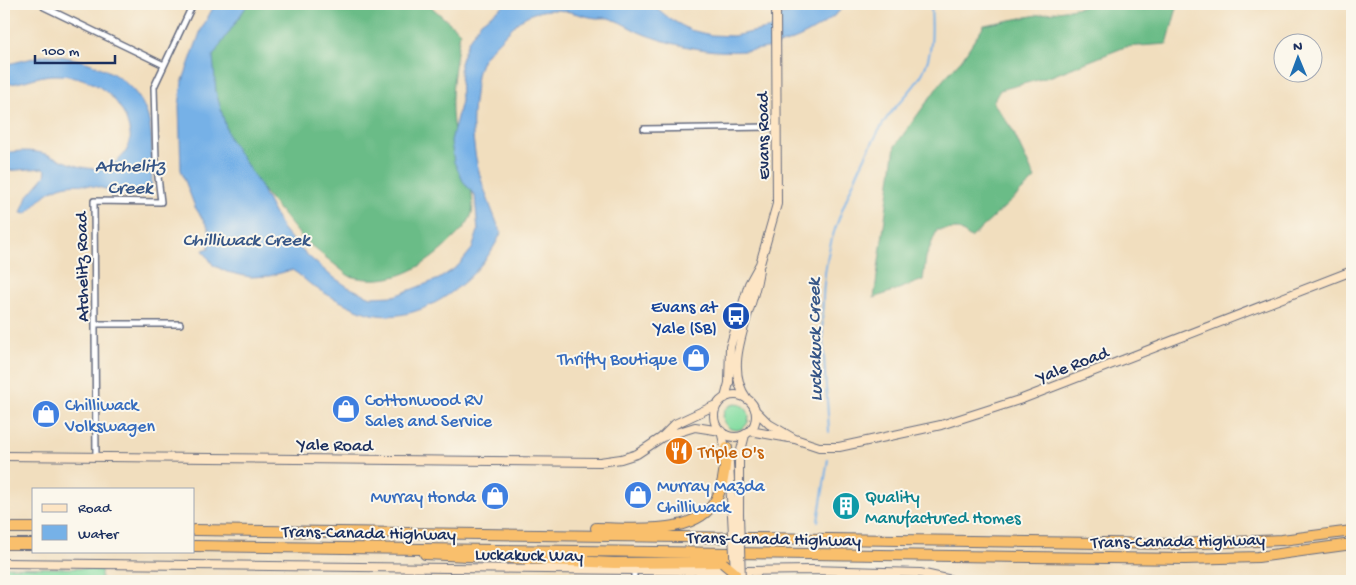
<svg xmlns="http://www.w3.org/2000/svg" width="1356" height="585" viewBox="0 0 1356 585" font-family="'Gochi Hand',sans-serif">
<style>
.green{fill:#84dda1;stroke:#508680}
.forest{fill:#6bbc87;stroke:#437672}
.water{fill:#76b1e7;stroke:#4870a2}
.lines{fill:none;stroke-linecap:round;stroke-linejoin:round}
.stream{stroke:#76b1e7;stroke-width:2}
.street-casing{stroke:#666c80;stroke-width:8}
.secondary-casing{stroke:#666c80;stroke-width:10}
.highway-casing{stroke:#666c80;stroke-width:12}
.street{stroke:#fff;stroke-width:5}
.secondary{stroke:#fde5c4;stroke-width:8}
.highway{stroke:#f9bf6c;stroke-width:10}
.secondary-bridge-casing{stroke:#666c80;stroke-width:10;stroke-linecap:butt}
.highway-bridge-casing{stroke:#666c80;stroke-width:12;stroke-linecap:butt}
.secondary-bridge{stroke:#fde5c4;stroke-width:8}
.highway-bridge{stroke:#f9bf6c;stroke-width:10}
.labels{text-anchor:middle;stroke-width:4;stroke-linejoin:round;paint-order:stroke}
.street-label{font-size:18px;fill:#1b2f5e;stroke:#fbf7ec}
.transit-label{font-size:18px;fill:#164399;stroke:#fbf7ec;text-anchor:end}
.shop-label{font-size:18px;fill:#366cbe;stroke:#fbf7ec;text-anchor:start}
.food-label{font-size:18px;fill:#c56008;stroke:#fbf7ec;text-anchor:start}
.culture-label{font-size:18px;fill:#0d838f;stroke:#fbf7ec;text-anchor:start}
.water-label{font-size:19px;font-style:italic;fill:#365687;stroke:#fbf7ec}
</style>
<rect width="100%" height="100%" fill="#fbf7ec"/>
<filter id="ink" filterUnits="userSpaceOnUse"><feTurbulence type="fractalNoise" baseFrequency=".02" numOctaves="2"/><feDisplacementMap in="SourceGraphic" scale="10" xChannelSelector="R" yChannelSelector="G"/><feConvolveMatrix kernelMatrix="1 2 1 2 8 2 1 2 1" color-interpolation-filters="sRGB"/></filter>
<filter id="wash" filterUnits="userSpaceOnUse"><feTurbulence type="fractalNoise" baseFrequency=".0096" numOctaves="4" result="noise"/><feDisplacementMap in="SourceGraphic" scale="20" xChannelSelector="R" yChannelSelector="G"/><feGaussianBlur stdDeviation="1.12" result="paint"/><feColorMatrix in="noise" values="0 0 0 0 0 0 0 0 0 0 0 0 0 0 0 0 0 1.4 0 .05"/><feComposite in="paint" operator="in"/></filter>
<g filter="url(#wash)">
<rect width="100%" height="100%" fill="#f1debe"/>
<path class="green" d="M723 417a13 13 0 1 1 26 0a13 13 0 1 1-26 0Z
M4,567L101,569V581H4Z"/>
<path class="forest" d="M238,4H428L460,32C456,62 449,94 453,124C456,148 477,190 472,213C469,224 459,233 452,240C423,269 391,287 349,276L304,240L238,160L202,86L216,45Z
M1096,4H1178L1167,44L1125,47L1049,77L1000,90L993,102L1012,129L1035,179L971,238L958,229L937,230L926,257L923,280L874,298L895,146L942,81L962,59L984,25Z"/>
<path class="water" d="M215,4H248L213,56L216,92L229,138L258,182L282,228L297,246L330,275L348,287L371,297L394,296L439,279L458,266L472,249L478,231L475,196L463,181L454,162L451,141L461,101L460,63L468,41L481,22L506,4H652L670,19L690,30L711,35L733,36L772,28L781,15L797,11L812,4H847C791,60 718,61 646,35C634,31 624,23 612,19C608,17 602,18 597,18C583,17 567,9 552,10C527,11 518,21 502,38C493,47 483,56 479,68C476,76 476,86 475,94C467,149 481,183 501,233C481,279 420,328 368,313C355,310 321,292 310,284C304,279 299,274 292,270L269,276L250,277L227,272L213,265L203,250L209,248V229L195,207L181,170L179,106L182,83L201,30Z
M46,55C85,57 136,74 148,117C154,138 151,163 152,186L139,196C112,194 81,176 55,189C44,194 35,206 26,214L21,213L27,197L45,176L46,170L43,168L4,171V153C16,151 29,150 42,153C63,158 85,175 108,166C121,162 132,147 130,134C124,97 93,75 56,75C38,74 22,85 4,84V65Z"/>
<g class="lines">
<path class="stream" d="M829,432C826,366 813,293 835,229C848,193 864,155 884,122C895,105 912,92 922,74C934,52 932,28 931,4
M818,521L828,459"/>
</g>
</g>
<g filter="url(#ink)">
<g class="lines">
<defs>
<path id="street" d="M43,4L44,7L164,65
M644,129L776,127
M96,324H180
M96,457L94,201L161,202L156,160L154,87L193,4
M634,570V581"/>
<path id="secondary" d="M714 416a21 21 0 1 1 42 0a21 21 0 1 1-42 0Z
M725,398L729,383L730,347L749,284L760,264L777,204L776,4
M747,399C720,363 755,310 759,269
M756,411L769,424L793,438
M721,431L729,463L732,515
M750,431L795,439L819,447H839L941,425L1022,399L1352,271
M663,437L695,427L721,431
M4,456L600,462L621,459L637,454L661,438L675,424L718,404
M739,514V458L745,435
M4,563L723,571
M679,570L695,581
M747,571L811,570L920,573L956,581
M735,573V581
M704,581L706,571
M756,581V571"/>
<path id="highway" d="M4,528H34
M596,528C634,528 703,538 719,493C725,479 725,463 727,448
M194,530L1175,544L1282,540L1352,531
M4,544H34
M194,546L1185,559L1258,557L1352,544
M425,554L614,563L730,562"/>
</defs>
<use href="#street" class="street-casing"/>
<use href="#secondary" class="secondary-casing"/>
<use href="#highway" class="highway-casing"/>
<use href="#street" class="street"/>
<use href="#secondary" class="secondary"/>
<use href="#highway" class="highway"/>
<defs>
<path id="secondary-bridge" d="M739,514L741,581
M732,515L735,573"/>
<path id="highway-bridge" d="M723,563L735,573"/>
</defs>
<use href="#secondary-bridge" class="secondary-bridge-casing"/>
<use href="#highway-bridge" class="highway-bridge-casing"/>
<use href="#secondary-bridge" class="secondary-bridge"/>
<use href="#highway-bridge" class="highway-bridge"/>
</g>
</g>
<defs>
<symbol id="bus-disc" viewBox="-11 -11 22 22"><circle r="9.5" fill="#1a4fb4" stroke="#fbf7ec"/><path d="M-5-6H5V4H4V6H2V4H-2V6H-4V4H-5ZM-3.5-4V0h7V-4ZM-3.5 1.2v1.5H-2V1.2ZM2 1.2v1.5H3.5V1.2Z" fill="#fff"/></symbol>
<symbol id="shop-disc" viewBox="-11 -11 22 22"><circle r="9.5" fill="#3f7fe0" stroke="#fbf7ec"/><path d="M-5-2.5h2.3a2.7 3.5 0 0 1 5.4 0H5L5.5 6h-11ZM-1.5-2.5h3a1.5 2.3 0 0 0-3 0Z" fill="#fff"/></symbol>
<symbol id="restaurant-disc" viewBox="-11 -11 22 22"><circle r="9.5" fill="#e8710a" stroke="#fbf7ec"/><path d="M-5-6h1v4h1v-4h1v4h1v-4h1v5L-1.5 .5V6h-2V.5L-5-1ZM5-6V6H3V1.5H1.5Q1.5-4 5-6Z" fill="#fff"/></symbol>
<symbol id="building-disc" viewBox="-11 -11 22 22"><circle r="9.5" fill="#0f9aa8" stroke="#fbf7ec"/><path d="M-4-6H4V6H1V3H-1V6H-4ZM-2.5-4.3h1.7v1.8h-1.7ZM.8-4.3h1.7v1.8H.8ZM-2.5-1h1.7V.8h-1.7ZM.8-1h1.7V.8H.8Z" fill="#fff"/></symbol>
</defs>
<g fill-rule="evenodd">
<use href="#bus-disc" x="720" y="300" width="32" height="32"/>
<use href="#shop-disc" x="680" y="342" width="32" height="32"/>
<use href="#shop-disc" x="330" y="393" width="32" height="32"/>
<use href="#shop-disc" x="30" y="398" width="32" height="32"/>
<use href="#restaurant-disc" x="663" y="435" width="32" height="32"/>
<use href="#shop-disc" x="622" y="479" width="32" height="32"/>
<use href="#shop-disc" x="479" y="480" width="32" height="32"/>
<use href="#building-disc" x="830" y="490" width="32" height="32"/>
</g>
<g class="labels">
<g class="street-label">
<text transform="translate(762 136) rotate(-91)" y="6">Evans Road</text>
<text transform="translate(81 267) rotate(-91)" y="6">Atchelitz Road</text>
<text transform="translate(1072 364) rotate(-21)" y="6">Yale Road</text>
<text transform="translate(335 444) rotate(1)" y="6">Yale Road</text>
<text transform="translate(369 532) rotate(1)" y="6">Trans-Canada Highway</text>
<text transform="translate(774 538) rotate(1)" y="6">Trans-Canada Highway</text>
<text transform="translate(1178 540) rotate(-1)" y="6">Trans-Canada Highway</text>
<text transform="translate(529 554) rotate(1)" y="6">Luckakuck Way</text>
</g>
<g class="transit-label">
<text x="717" y="312">Evans at<tspan x="717" dy="21">Yale (SB)</tspan></text>
</g>
<g class="shop-label">
<text x="677" y="364" text-anchor="end">Thrifty Boutique</text>
<text x="365" y="405">Cottonwood RV<tspan x="365" dy="21">Sales and Service</tspan></text>
<text x="65" y="410">Chilliwack<tspan x="65" dy="21">Volkswagen</tspan></text>
<text x="657" y="491">Murray Mazda<tspan x="657" dy="21">Chilliwack</tspan></text>
<text x="476" y="502" text-anchor="end">Murray Honda</text>
</g>
<g class="food-label">
<text x="698" y="457">Triple O's</text>
</g>
<g class="culture-label">
<text x="865" y="502">Quality<tspan x="865" dy="21">Manufactured Homes</tspan></text>
</g>
<g class="water-label">
<text x="130" y="171">Atchelitz<tspan x="130" dy="22">Creek</tspan></text>
<text x="246" y="245">Chilliwack Creek</text>
<text transform="translate(813 340) rotate(-91)" y="7">Luckakuck Creek</text>
</g>
</g>
<rect width="1356" height="585" fill="none" stroke="#fbf7ec" stroke-width="20"/>
<rect x="32" y="488" width="162" height="65" fill="#fbf7ec" stroke="#a1a7b3"/>
<rect x="42" y="504" width="25" height="8" fill="#fde5c4" stroke="#a1a7b3"/>
<text x="78" y="512" font-size="15" fill="#1b2f5e">Road</text>
<rect x="42" y="525" width="25" height="15" fill="#76b1e7" stroke="#a1a7b3"/>
<text x="78" y="538" font-size="15" fill="#1b2f5e">Water</text>
<g transform="translate(1298 58) rotate(359)"><circle r="24" fill="#fbf7ec" stroke="#a1a7b3"/>
<path d="M0-4L9 19L0 12L-9 19Z" fill="#1f6fb2"/>
<text y="-8" font-size="14" font-weight="bold" text-anchor="middle" fill="#1b2f5e">N</text>
</g>
<path d="M35 55v8h80v-8" fill="none" stroke="#1b2f5e" stroke-width="2.5"/>
<text x="42" y="55" font-size="15" fill="#1b2f5e" stroke="#fbf7ec" stroke-width="4" paint-order="stroke">100 m</text>
</svg>
